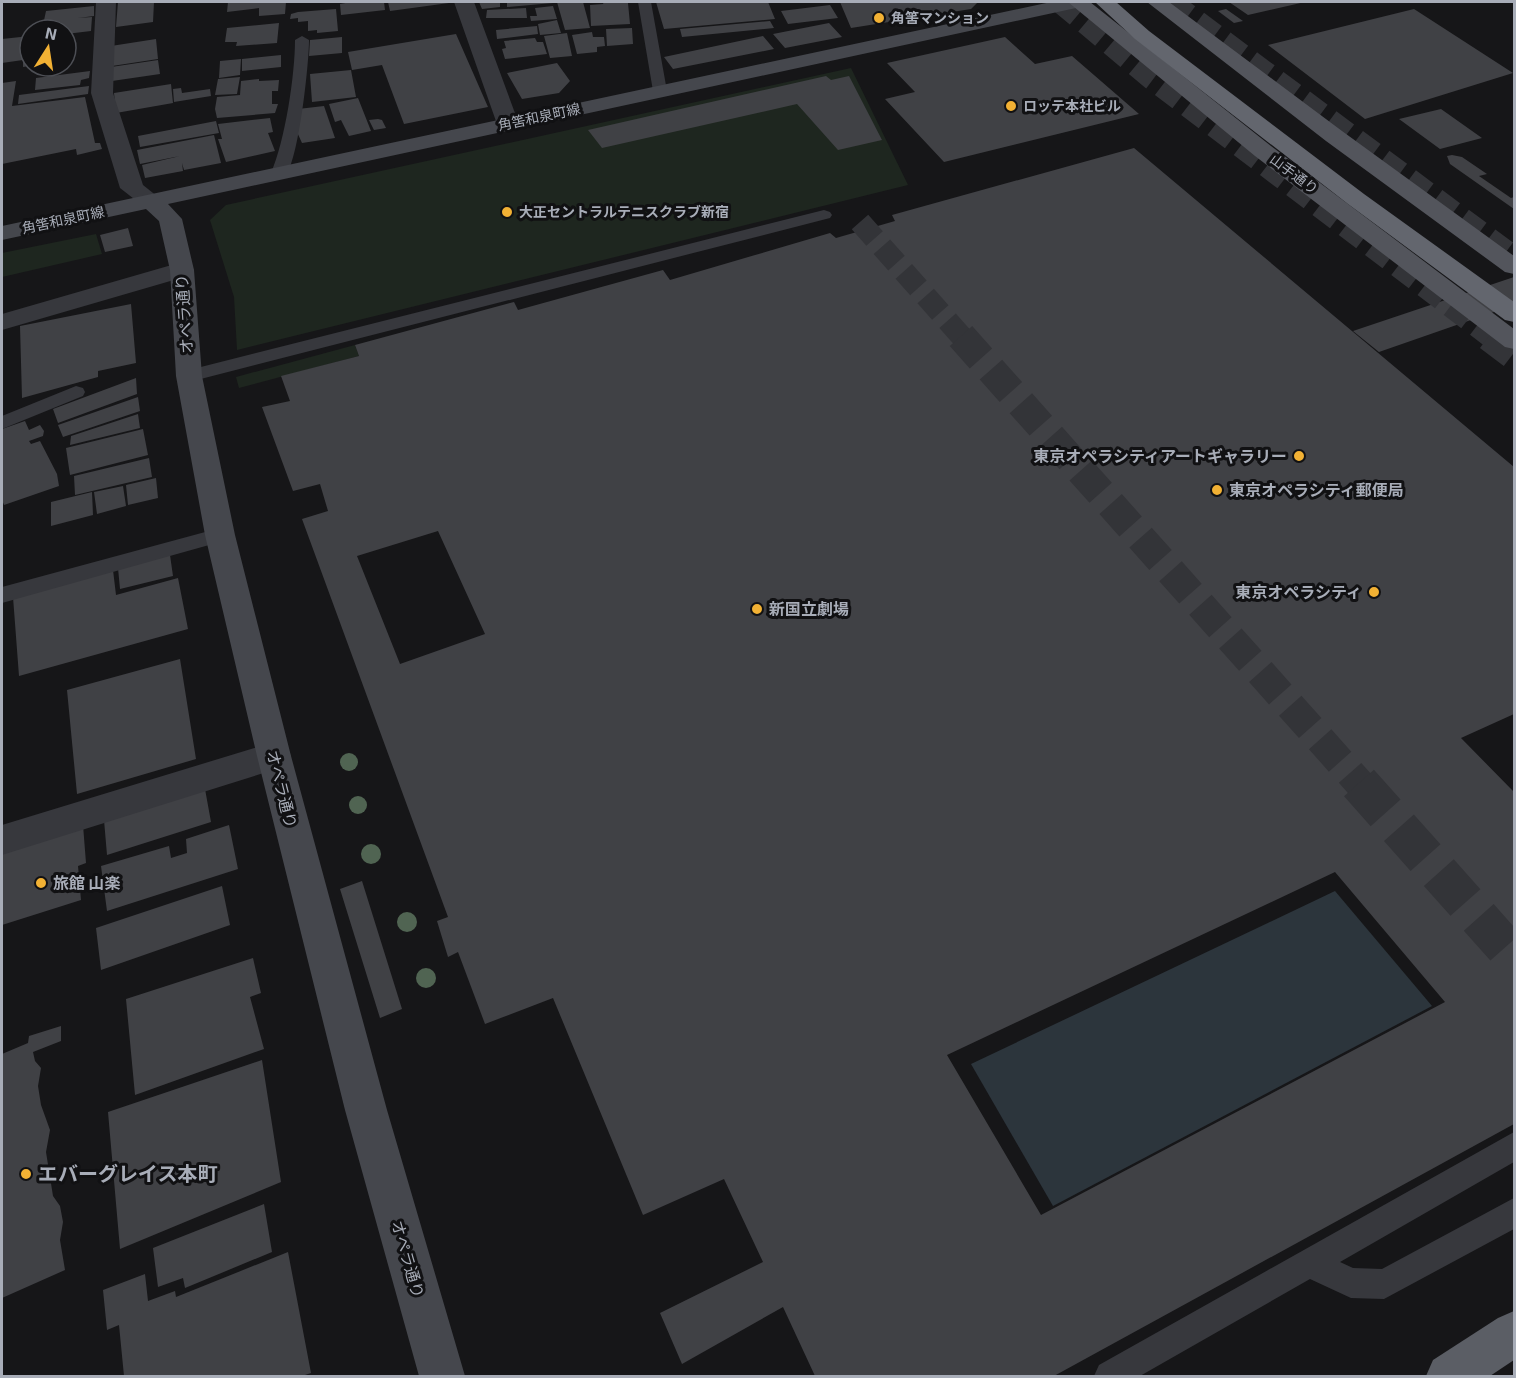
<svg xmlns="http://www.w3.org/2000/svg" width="1516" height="1378" viewBox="0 0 1516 1378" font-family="'Exo 2','Noto Sans JP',sans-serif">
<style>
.green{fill:#1e261f}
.water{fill:#2c353c}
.building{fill:#404145;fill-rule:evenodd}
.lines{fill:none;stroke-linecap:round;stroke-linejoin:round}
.pedestrian-tunnel-far2{stroke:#333438;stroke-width:22;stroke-dasharray:22 11;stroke-linecap:butt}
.pedestrian-tunnel-far1{stroke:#333438;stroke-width:30;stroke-dasharray:30 15;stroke-linecap:butt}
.pedestrian-tunnel{stroke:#333438;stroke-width:40;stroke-dasharray:40 20;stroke-linecap:butt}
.motorway-tunnel-far1{stroke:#333438;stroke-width:22;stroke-dasharray:22 11;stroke-linecap:butt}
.motorway-tunnel{stroke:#333438;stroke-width:30;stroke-dasharray:30 15;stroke-linecap:butt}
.service{fill:#37383d;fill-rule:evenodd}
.minor{fill:#37383d;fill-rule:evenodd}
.secondary{fill:#45474d;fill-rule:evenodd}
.primary{fill:#53555c;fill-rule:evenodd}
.trunk{fill:#5b5e65;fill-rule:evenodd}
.motorway{fill:#63666e;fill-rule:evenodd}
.tree{fill:#506452}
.poi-dot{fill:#f2b134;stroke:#111113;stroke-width:2}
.labels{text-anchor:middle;stroke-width:6;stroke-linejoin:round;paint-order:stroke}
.far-poi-label{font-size:14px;font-weight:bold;fill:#a8adb8;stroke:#111113;text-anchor:start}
.far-street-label{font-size:14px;fill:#a8adb8;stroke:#111113}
.street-label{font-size:16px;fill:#a8adb8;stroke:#111113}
.poi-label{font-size:16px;font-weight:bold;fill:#a8adb8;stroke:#111113;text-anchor:start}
.near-poi-label{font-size:20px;font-weight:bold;fill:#a8adb8;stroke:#111113;text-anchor:start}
</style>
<rect width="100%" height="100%" fill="#161618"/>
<path class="green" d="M851,68L908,185L237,350L234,297L210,220L226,205Z
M96,234L102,254L2,277V253Z
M355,345L359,356L239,388L236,377Z"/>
<path class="water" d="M1335,891L1432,1006L1053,1206L971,1064Z"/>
<path class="building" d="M118,2H154L153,22L116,27Z
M228,2H286L285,14L259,16V8L227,12Z
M351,2H384L385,10L341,15L340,4Z
M388,2H449V3L390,11Z
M479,2H500V7L482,9Z
M507,2H553V3L507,7Z
M557,2H583L590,28L565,30Z
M604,2L628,3L630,24L591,26L590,5L603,4Z
M656,2H768L775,19L664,29Z
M840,2H978L971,9L851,28Z
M1229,2H1305L1248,15Z
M830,5L838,18L788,24L781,11Z
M94,6V16L78,18L92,17L91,31L66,34V30H42L46,11Z
M553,6L557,19L531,21L530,16H537L535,8Z
M526,8L527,18H486L487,10Z
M336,9L338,31L317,33V30L308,31V21L298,22V18L290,19L291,14L298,12Z
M1226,9L1243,21L1234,23L1218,11Z
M1414,9L1513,73L1365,119L1268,45Z
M557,20L561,33L540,35L538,24Z
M770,21L774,28L682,37L680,29Z
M279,23L277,43L236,46L237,42H225L227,28Z
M829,23L842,37L785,48L773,34Z
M537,26L538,34L497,39L496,30Z
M632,28L633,44L607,46L606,29Z
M592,32L593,37H604L605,46L597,47V52L577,54L572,35Z
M567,33L572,56L550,58L544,36Z
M456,34L488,107L404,124L382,65L352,70L348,52Z
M30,36V66L23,67V60L2,63V39Z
M763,36L774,49L673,69L664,57Z
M342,37V53L309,56L310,40Z
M1005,37L1035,64L1072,56L1139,114L944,162L885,99L915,92L887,63Z
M535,38L537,42H543L547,54L505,59L502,49L506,48L504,41Z
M156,39L158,59L112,66L111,46Z
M281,55V67L242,71V59Z
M241,59L240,75L219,78L220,61Z
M158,60L160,74L112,81L111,67Z
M557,63L570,81L559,93L522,99L507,73Z
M351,70L356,97L312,102L310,74Z
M90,71L89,78L81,80L80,85L35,90L36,78Z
M826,76L831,80L849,76L882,140L838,150L797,104L602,148L588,130Z
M240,77L237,94L215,95L218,79Z
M259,79V81L279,80L278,91H272V104H278L275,113L217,118L215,109L217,97L240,95L241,81Z
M16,81L12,106L85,97L95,143H100L102,149L77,155L76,149L2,164V83Z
M171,84L173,103L116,113L114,93Z
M89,86L88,94L18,104L19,95Z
M181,88L182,93L210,89L211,96L174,102L173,89Z
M358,98L371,131L349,136L341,120L335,122L329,104Z
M324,106L335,138L302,143L297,132L298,109Z
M1441,109L1482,138L1440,149L1399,119Z
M270,118L273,132L268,133L275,151L226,162L218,139H222L218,124Z
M378,119L382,120L386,128L374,130L369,120Z
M216,121L219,133L140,147L138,136Z
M214,135L221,163L184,170L182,163L183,171L145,178L142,165L180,156L140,164L137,150Z
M1134,148L1514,467V714L1461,738L1514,792V1124L1054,1376H815L783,1307L682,1364L660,1313L763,1262L724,1179L643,1215L553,998L485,1024L458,952L448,957L437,921L448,917L302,519L328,511L320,484L293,491L262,407L290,401L281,376L359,356L355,345L514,302L518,310L663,270L670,280L830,233L836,238L895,221L892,215ZM438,531L485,634L400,664L357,556ZM1335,872L1445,1002L1041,1215L947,1055Z
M1452,155L1462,157L1487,174L1479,176L1511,198L1514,197V209L1450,164L1447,156Z
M128,228L133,246L105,252L100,235Z
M1514,277V305L1379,352L1353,331Z
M131,304L136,363L98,371V377L22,398L20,326Z
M136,378L137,394L58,423L53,409Z
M138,397L140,411L63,437L58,425Z
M138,414L140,428L70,445L71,436Z
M25,421L29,430L40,425L44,431L43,436L29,441L31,444L40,441L57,474L59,486L4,505L2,500V429Z
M143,429L148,455L70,475L66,448Z
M149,458L152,477L75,495L74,476Z
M156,478L158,498L128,505L126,485Z
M123,486L126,506L97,514L94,492Z
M92,492L93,515L51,526V502Z
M170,555L173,576L120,589L118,568Z
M113,570L116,595L178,578L188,629L19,676L13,597Z
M180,659L196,759L77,794L67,690Z
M205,789L211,822L107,855L104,820Z
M83,825L86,863L78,866L81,900L2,925V848Z
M229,825L238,869L107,911L101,866L169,846L171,858L187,853L186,839Z
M362,881L402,1009L380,1018L340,889Z
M222,886L230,925L101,970L96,928Z
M253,958L261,993L250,997L264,1049L135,1095L126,999Z
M61,1026V1041L33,1052L35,1061L41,1068L38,1086L41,1105L50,1130L46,1152L53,1196L60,1206L63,1222L60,1240L65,1270L2,1298V1054L28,1043L29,1036Z
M262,1060L281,1182L120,1249L108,1112Z
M264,1204L272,1252L185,1288L183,1278L158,1287L153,1248Z
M288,1252L311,1373L302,1376H124L119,1325L107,1330L103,1290L145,1274L148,1301L175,1291L176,1297Z"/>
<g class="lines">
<path class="pedestrian-tunnel-far2" d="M860,222L962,337"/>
<path class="pedestrian-tunnel-far1" d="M961,336L1360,784"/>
<path class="pedestrian-tunnel" d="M1359,783L1514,957"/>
<path class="motorway-tunnel-far1" d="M1060,2L1152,79L1491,337
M1171,2L1514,257"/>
<path class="motorway-tunnel" d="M1489,336L1514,355"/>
<path class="service" d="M638,2H651L667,91L665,94L660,95L653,91Z
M302,36L309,40C309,65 299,155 287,173C284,177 284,177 279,178L271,173C285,141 295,75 295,40Z
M824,210L830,212L832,215L830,218L189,382L183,380L180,376L183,372L189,370Z
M76,386L83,388L85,392L83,396L2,429V416Z
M220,528L227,530L230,535L227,540L2,603V587Z
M1514,1132V1162L1340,1262L1353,1268L1382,1269L1514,1198V1229L1384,1299L1351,1298L1310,1279L1140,1376H1094L1099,1365Z"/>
<path class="minor" d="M96,2H116L113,93L143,185L163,201L159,206L151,208L143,206L120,188L91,93Z
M454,2H474L519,124L516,129L508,131L500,129L497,124Z
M182,262L191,265L194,270L191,275L2,330V314Z
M274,742L286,746L291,756L286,766L2,855V825Z"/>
<path class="secondary" d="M1051,2H1086L1083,6L1076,8L168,204L182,219L194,270L202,376L235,535L291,756L387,1110L465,1376H419L345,1110L257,756L205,535L176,376L170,270L159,221L146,209L2,240V226Z"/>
<path class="primary" d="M1068,2H1090L1271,146L1514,329V349L1505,347L1255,156Z
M1147,2H1169L1342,131L1514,256V274L1505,272L1326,141Z"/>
<path class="trunk" d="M1514,1311V1360L1490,1376H1426L1433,1360L1498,1318Z"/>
<path class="motorway" d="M1095,2H1116L1149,31L1364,194L1514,302V322L1505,320L1348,204L1135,39Z"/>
</g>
<g class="tree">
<circle cx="349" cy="762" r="9"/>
<circle cx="358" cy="805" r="9"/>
<circle cx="371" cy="854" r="10"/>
<circle cx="407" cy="922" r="10"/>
<circle cx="426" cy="978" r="10"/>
</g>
<g class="poi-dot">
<circle cx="879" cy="18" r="6"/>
<circle cx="1011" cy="106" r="6"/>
<circle cx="507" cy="212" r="6"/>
<circle cx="1299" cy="456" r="6"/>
<circle cx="1217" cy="490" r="6"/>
<circle cx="1374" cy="592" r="6"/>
<circle cx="757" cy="609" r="6"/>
<circle cx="41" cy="883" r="6"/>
<circle cx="26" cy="1174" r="6"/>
</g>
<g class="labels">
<g class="far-poi-label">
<text x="891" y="23">角筈マンション</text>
<text x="1023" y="111">ロッテ本社ビル</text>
<text x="519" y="217">大正セントラルテニスクラブ新宿</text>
</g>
<g class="far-street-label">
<text transform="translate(539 117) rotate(-12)" y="5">角筈和泉町線</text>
<text transform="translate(1294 174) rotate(37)" y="5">山手通り</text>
<text transform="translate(63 220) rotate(-12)" y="5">角筈和泉町線</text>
</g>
<g class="street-label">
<text transform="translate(184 314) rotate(-94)" y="6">オペラ通り</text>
<text transform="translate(282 789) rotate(76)" y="6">オペラ通り</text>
<text transform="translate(408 1259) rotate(74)" y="6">オペラ通り</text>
</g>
<g class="poi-label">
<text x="1287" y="462" text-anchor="end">東京オペラシティアートギャラリー</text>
<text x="1229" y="496">東京オペラシティ郵便局</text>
<text x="1362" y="598" text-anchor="end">東京オペラシティ</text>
<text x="769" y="615">新国立劇場</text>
<text x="53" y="889">旅館 山楽</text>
</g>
<g class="near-poi-label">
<text x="38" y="1181">エバーグレイス本町</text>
</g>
</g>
<rect width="1516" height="1378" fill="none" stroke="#a8adb8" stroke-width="6"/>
<g transform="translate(48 48) rotate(12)"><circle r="28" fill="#111113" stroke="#4d4f55" stroke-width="1.5"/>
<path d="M0-4.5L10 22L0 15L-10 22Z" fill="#f2b134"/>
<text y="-9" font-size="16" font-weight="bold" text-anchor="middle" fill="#a8adb8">N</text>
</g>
</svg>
